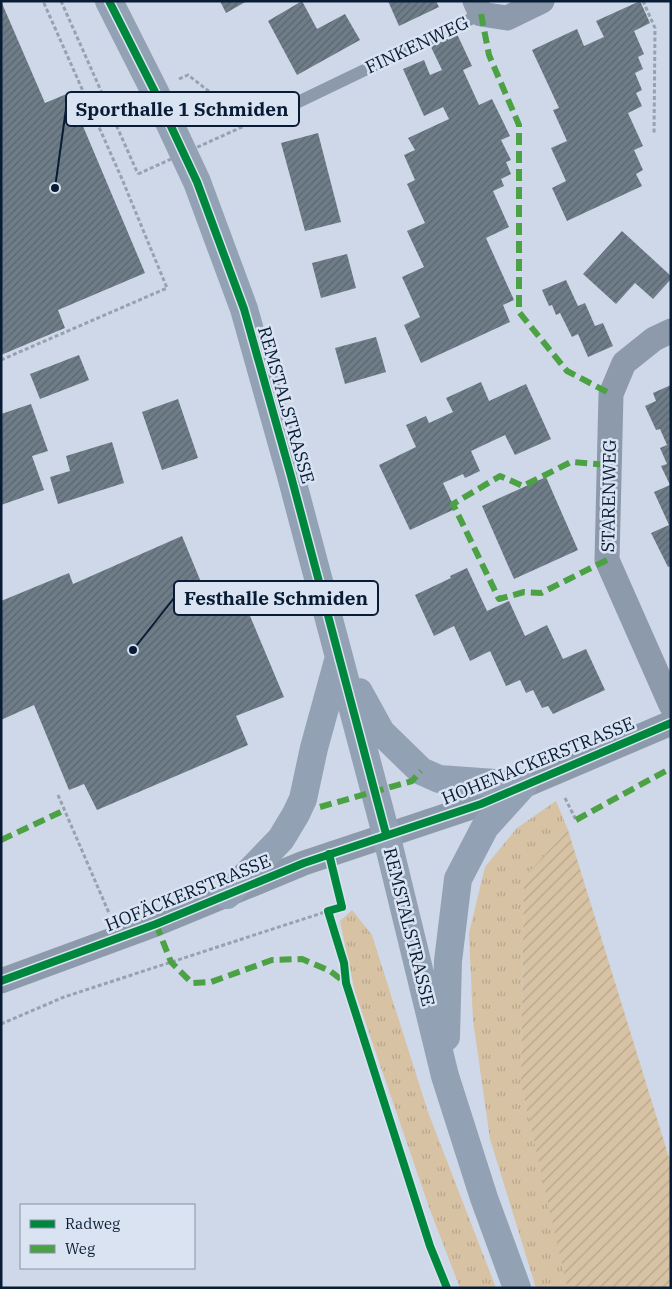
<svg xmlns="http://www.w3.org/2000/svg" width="672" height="1289" viewBox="0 0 672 1289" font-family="'IBM Plex Serif',serif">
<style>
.grass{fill:url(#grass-tufts)}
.garden{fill:url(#garden-furrows)}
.building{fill:url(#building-hatch)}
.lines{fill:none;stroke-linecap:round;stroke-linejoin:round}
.path{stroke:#97a1b1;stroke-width:3;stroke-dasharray:4 2.5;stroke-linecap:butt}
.lane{stroke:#8d9aac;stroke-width:12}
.street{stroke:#8d9aac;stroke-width:25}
.secondary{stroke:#93a1b5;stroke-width:28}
.path-bridge{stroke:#97a1b1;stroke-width:3;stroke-dasharray:4 2.5;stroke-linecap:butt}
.quiet{stroke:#4ca144;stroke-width:6;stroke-dasharray:12 6;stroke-linecap:butt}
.cycleway-casing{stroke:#d9e3f1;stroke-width:11}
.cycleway{stroke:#00873e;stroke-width:8}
.labels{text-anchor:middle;stroke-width:5;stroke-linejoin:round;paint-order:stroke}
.street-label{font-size:18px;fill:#091c35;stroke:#d9e3f1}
.leader{fill:none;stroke:#091c35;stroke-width:2}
.callout-dot{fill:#091c35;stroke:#d9e3f1;stroke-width:2}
.callout{fill:#d9e3f1;stroke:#091c35;stroke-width:2}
.callout-label{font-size:19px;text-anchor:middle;font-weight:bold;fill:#091c35}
</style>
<defs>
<pattern id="grass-tufts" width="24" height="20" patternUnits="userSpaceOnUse" patternTransform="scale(1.25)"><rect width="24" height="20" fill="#d7c2a3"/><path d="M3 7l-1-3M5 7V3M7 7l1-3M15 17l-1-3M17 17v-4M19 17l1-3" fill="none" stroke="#b7a68d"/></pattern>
<pattern id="garden-furrows" width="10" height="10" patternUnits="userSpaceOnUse" patternTransform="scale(1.25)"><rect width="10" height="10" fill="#d7c2a3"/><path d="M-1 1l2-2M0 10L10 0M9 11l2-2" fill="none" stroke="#b7a68d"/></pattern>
<pattern id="building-hatch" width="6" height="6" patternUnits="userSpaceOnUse" patternTransform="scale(1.25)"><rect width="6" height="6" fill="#6f7d88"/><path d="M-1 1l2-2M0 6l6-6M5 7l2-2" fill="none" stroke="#596670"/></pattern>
</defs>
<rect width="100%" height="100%" fill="#ced8e8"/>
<path class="grass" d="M556,801L568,830L524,877L521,1084L568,1288H536L490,1139L473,1020L469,933L485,867L517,828Z
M352,910L372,935L428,1112L496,1288H460L430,1210L355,992L340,921Z"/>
<path class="garden" d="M568,830L671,1164V1288H568L566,1282L521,1084L524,877Z"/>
<path class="building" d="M1,1L45,103L69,93L145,273L58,310L65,328L1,355Z
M220,1H247L226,13Z
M302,1L317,29L345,14L360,40L297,75L268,21Z
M388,1H436L439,7L399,26Z
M640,1L650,23L634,31L644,54L638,57L643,69L635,73L642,90L636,93L642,106L628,113L643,146L634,150L643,170L636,174L642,186L567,221L552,188L566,181L551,148L567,141L553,110L559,108L532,50L577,29L584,46L604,37L596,21Z
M457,34L472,66L463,70L479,105L492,99L510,136L501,140L511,160L506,162L511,174L501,179L504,186L493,191L509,227L486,238L514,300L503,305L510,322L421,363L404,325L420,317L402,277L424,267L407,231L425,223L407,184L415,180L404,155L415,150L408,138L449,119L443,107L424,116L403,69L424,60L430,75L442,70L431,47Z
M318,133L341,222L305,231L281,143Z
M622,231L671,276V279L653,299L635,283L616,304L583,274Z
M347,254L356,288L321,298L312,263Z
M566,280L578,306L585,303L595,326L603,323L613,346L588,357L578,334L572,337L560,313L556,315L552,305L549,306L542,290Z
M376,337L386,372L345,384L335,348Z
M79,355L89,380L40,399L30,374Z
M481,382L489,401L526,384L551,439L515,455L505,435L471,451L480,471L465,478L463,474L443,483L455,509L410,530L379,465L416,447L406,425L426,416L429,423L453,412L446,398Z
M671,385V566L668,567L651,533L669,525L654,492L670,485L661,466L667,464L660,448L667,445L660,429L656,430L645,406L656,401L653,393Z
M178,399L198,458L162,470L142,412Z
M31,404L48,451L32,456L44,490L1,505V414Z
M112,442L124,483L58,504L50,477L70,471L66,456Z
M546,477L578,550L514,579L482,506Z
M182,536L210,604L240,592L284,697L236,716L248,745L97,810L84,784L69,790L34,705L1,720V601L69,573L73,584Z
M467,568L487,611L509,601L525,636L547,625L563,659L586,649L605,690L553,714L548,706L542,708L533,690L526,693L520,680L506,686L490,651L470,661L454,626L434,636L415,595L451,578L450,576Z"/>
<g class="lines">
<path class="path" d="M61,1L138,174
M643,1L655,28L654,135
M179,79L188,75L251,124
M1,360L167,288L122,179L43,1
M58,795L109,913
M565,798L576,820
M1,1024L64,997L328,911"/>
<path class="lane" d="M294,104L481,14"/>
<path class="street" d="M475,1L481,14L507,18L542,1
M671,331L654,339L624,363L611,394L607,560L671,705
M1,981L156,924L304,863L481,804L671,723"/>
<path class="secondary" d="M109,1L154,90L197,182L244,309L291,476L386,834L445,1076L484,1198L517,1288
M359,692L381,732L421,771L439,779L523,785
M227,895L281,839L296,814L303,799L314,748L339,657
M446,1037L448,961L458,879L485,827L523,785"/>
<path class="path-bridge" d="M138,174L284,108"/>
<path class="quiet" d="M481,14L489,55L519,125V312L567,371L611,394
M607,560L541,593L524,592L499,599L453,504L500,476L523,486L571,462L609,465
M320,807L412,781L421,771
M576,820L671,768
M1,840L65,810
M156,924L171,962L192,983L211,982L272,960L302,959L330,971L346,983"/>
<defs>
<path id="cycleway" d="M109,1L154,90L197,182L244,309L291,476L386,834
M329,854L342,907L328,911L344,963L346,983L430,1246L447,1288
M1,981L156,924L304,863L481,804L671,723"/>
</defs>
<use href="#cycleway" class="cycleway-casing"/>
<use href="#cycleway" class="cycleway"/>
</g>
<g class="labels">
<g class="street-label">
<text transform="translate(417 45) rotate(-25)" y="6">FINKENWEG</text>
<text transform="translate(286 405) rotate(74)" y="6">REMSTALSTRASSE</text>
<text transform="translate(609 496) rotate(-89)" y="6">STARENWEG</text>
<text transform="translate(538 761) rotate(-22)" y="6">HOHENACKERSTRASSE</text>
<text transform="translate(188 893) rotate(-22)" y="6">HOFÄCKERSTRASSE</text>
<text transform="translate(409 927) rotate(76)" y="6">REMSTALSTRASSE</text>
</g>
</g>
<path class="leader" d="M55 188L66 109M133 650L174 598"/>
<g class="callout-dot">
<circle cx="55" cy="188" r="5"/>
<circle cx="133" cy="650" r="5"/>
</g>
<g class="callout">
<rect x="66" y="92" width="233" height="34" rx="5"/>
<rect x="174" y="581" width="204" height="34" rx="5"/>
</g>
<g class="callout-label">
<text x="182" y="116">Sporthalle 1 Schmiden</text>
<text x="276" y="605">Festhalle Schmiden</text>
</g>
<rect width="672" height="1289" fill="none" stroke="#091c35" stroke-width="5"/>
<rect x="20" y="1204" width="175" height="65" fill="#d9e3f1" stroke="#8693a6"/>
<rect x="30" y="1220" width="25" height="8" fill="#00873e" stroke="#8693a6"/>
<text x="65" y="1229" font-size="15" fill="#091c35">Radweg</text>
<rect x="30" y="1245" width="25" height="8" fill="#4ca144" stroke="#8693a6"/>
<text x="65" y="1254" font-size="15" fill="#091c35">Weg</text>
</svg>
